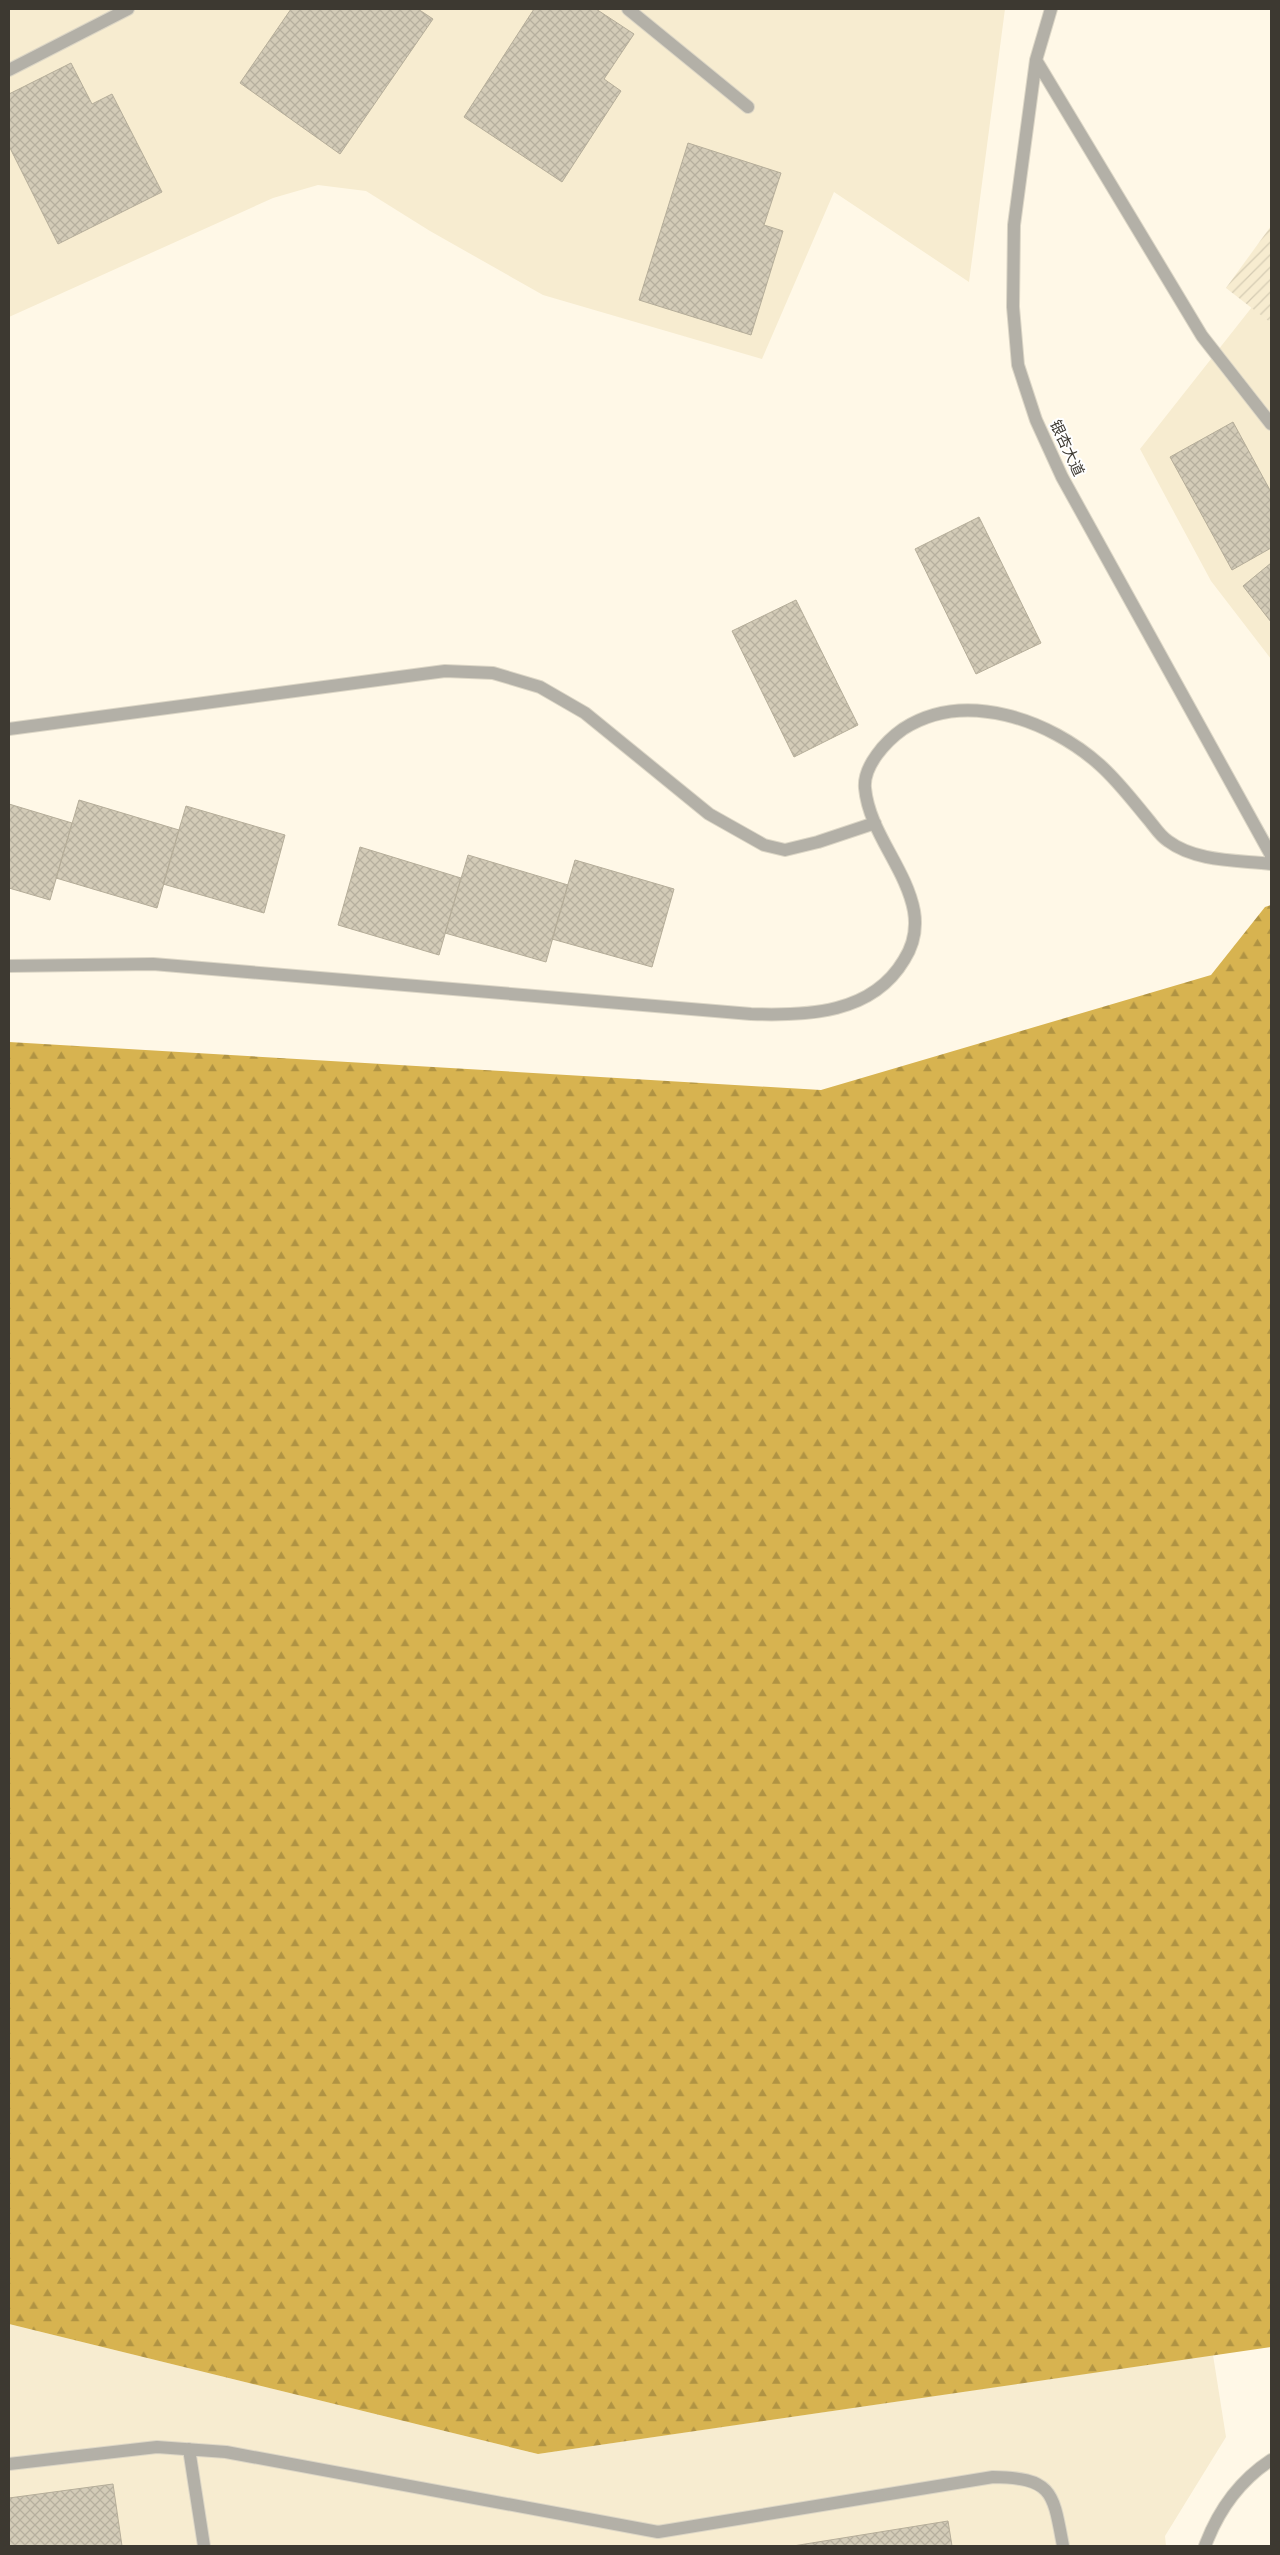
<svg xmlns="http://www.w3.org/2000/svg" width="1280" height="2555" viewBox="0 0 1280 2555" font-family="Arial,'Noto Sans SC',sans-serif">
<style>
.built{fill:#f7ecd0}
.industrial{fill:url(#industrial-furrows)}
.forest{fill:url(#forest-firs)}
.building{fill:url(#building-cross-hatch);stroke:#b5ad99}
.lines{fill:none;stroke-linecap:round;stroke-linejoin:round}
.minor-casing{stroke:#dcd6c6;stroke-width:14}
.minor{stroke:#b3b0a7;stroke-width:12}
.labels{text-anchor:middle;stroke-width:4;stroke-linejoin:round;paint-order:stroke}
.street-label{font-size:15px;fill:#3d3931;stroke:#fff}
</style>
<defs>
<pattern id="industrial-furrows" width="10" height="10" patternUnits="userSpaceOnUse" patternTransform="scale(1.25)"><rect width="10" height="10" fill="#f7ecd0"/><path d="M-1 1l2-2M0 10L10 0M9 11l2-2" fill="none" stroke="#d5cbb3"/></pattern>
<pattern id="forest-firs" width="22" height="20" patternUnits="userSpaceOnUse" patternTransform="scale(1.25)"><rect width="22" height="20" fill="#d7b350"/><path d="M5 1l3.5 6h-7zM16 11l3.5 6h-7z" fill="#b09343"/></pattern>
<pattern id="building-cross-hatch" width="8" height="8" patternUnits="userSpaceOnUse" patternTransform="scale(1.25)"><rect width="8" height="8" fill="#d3cbb7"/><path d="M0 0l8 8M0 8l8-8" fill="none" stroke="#b6af9e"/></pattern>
</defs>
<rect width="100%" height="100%" fill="#fff8e7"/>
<path class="built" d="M9,9H1005L969,282L834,192L762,359L543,295L430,231L366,191L318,185L273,198L9,317Z
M1252,307L1271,323V659L1211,581L1140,449Z
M9,2324L538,2454L1213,2355L1226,2437L1165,2536L1166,2546H9Z"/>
<path class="industrial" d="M1271,226V323L1226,288Z"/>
<path class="forest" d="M1271,905V2347L538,2454L9,2324V1042L821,1090L1211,975L1265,907Z"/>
<path class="building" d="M291,9H418L433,19L340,154L240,83Z
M534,9H596L634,34L604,79L621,91L562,182L464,117Z
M71,63L92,104L112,94L162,192L58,244L9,146V94Z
M688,143L781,173L764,225L783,231L751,335L639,300Z
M1233,422L1271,492V548L1232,570L1170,457Z
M979,517L1041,643L976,674L915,549Z
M1271,563V622L1243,586Z
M796,600L858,725L794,757L732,631Z
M79,800L179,830L157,908L56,878Z
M9,804L72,823L50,900L9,888Z
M186,806L285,835L264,913L163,884Z
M360,847L461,878L439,955L338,925Z
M468,855L568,885L546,962L445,933Z
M575,860L674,889L652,967L552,939Z
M113,2484L122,2546H9V2498Z
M948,2521L952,2546H793Z"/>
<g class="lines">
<defs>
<path id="minor" d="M628,9L748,107
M1051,9L1036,60L1014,225L1013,307L1018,365L1036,420L1062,477L1271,855
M1036,60L1202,336L1271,424
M9,70L128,9
M9,729L445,671L493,673L540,687L585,713L709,814L764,845L785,850L818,842L875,823
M9,966L153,964L751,1014C807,1016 872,1014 904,960C913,946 917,929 914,911C906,868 869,832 865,788C863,766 886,741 903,729C965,689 1050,720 1100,765C1118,781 1133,801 1148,819C1154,826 1160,836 1168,841C1196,862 1238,860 1271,864
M189,2449L204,2546
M9,2464L157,2447L226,2452L658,2532L993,2477C1053,2478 1053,2492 1063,2546
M1205,2546C1218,2511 1239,2481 1271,2460"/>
</defs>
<use href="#minor" class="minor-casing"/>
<use href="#minor" class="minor"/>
</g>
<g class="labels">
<g class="street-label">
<text transform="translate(1067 448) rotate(65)" y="5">银杏大道</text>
</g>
</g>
<rect width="1280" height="2555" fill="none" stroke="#3d3931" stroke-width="20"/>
</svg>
